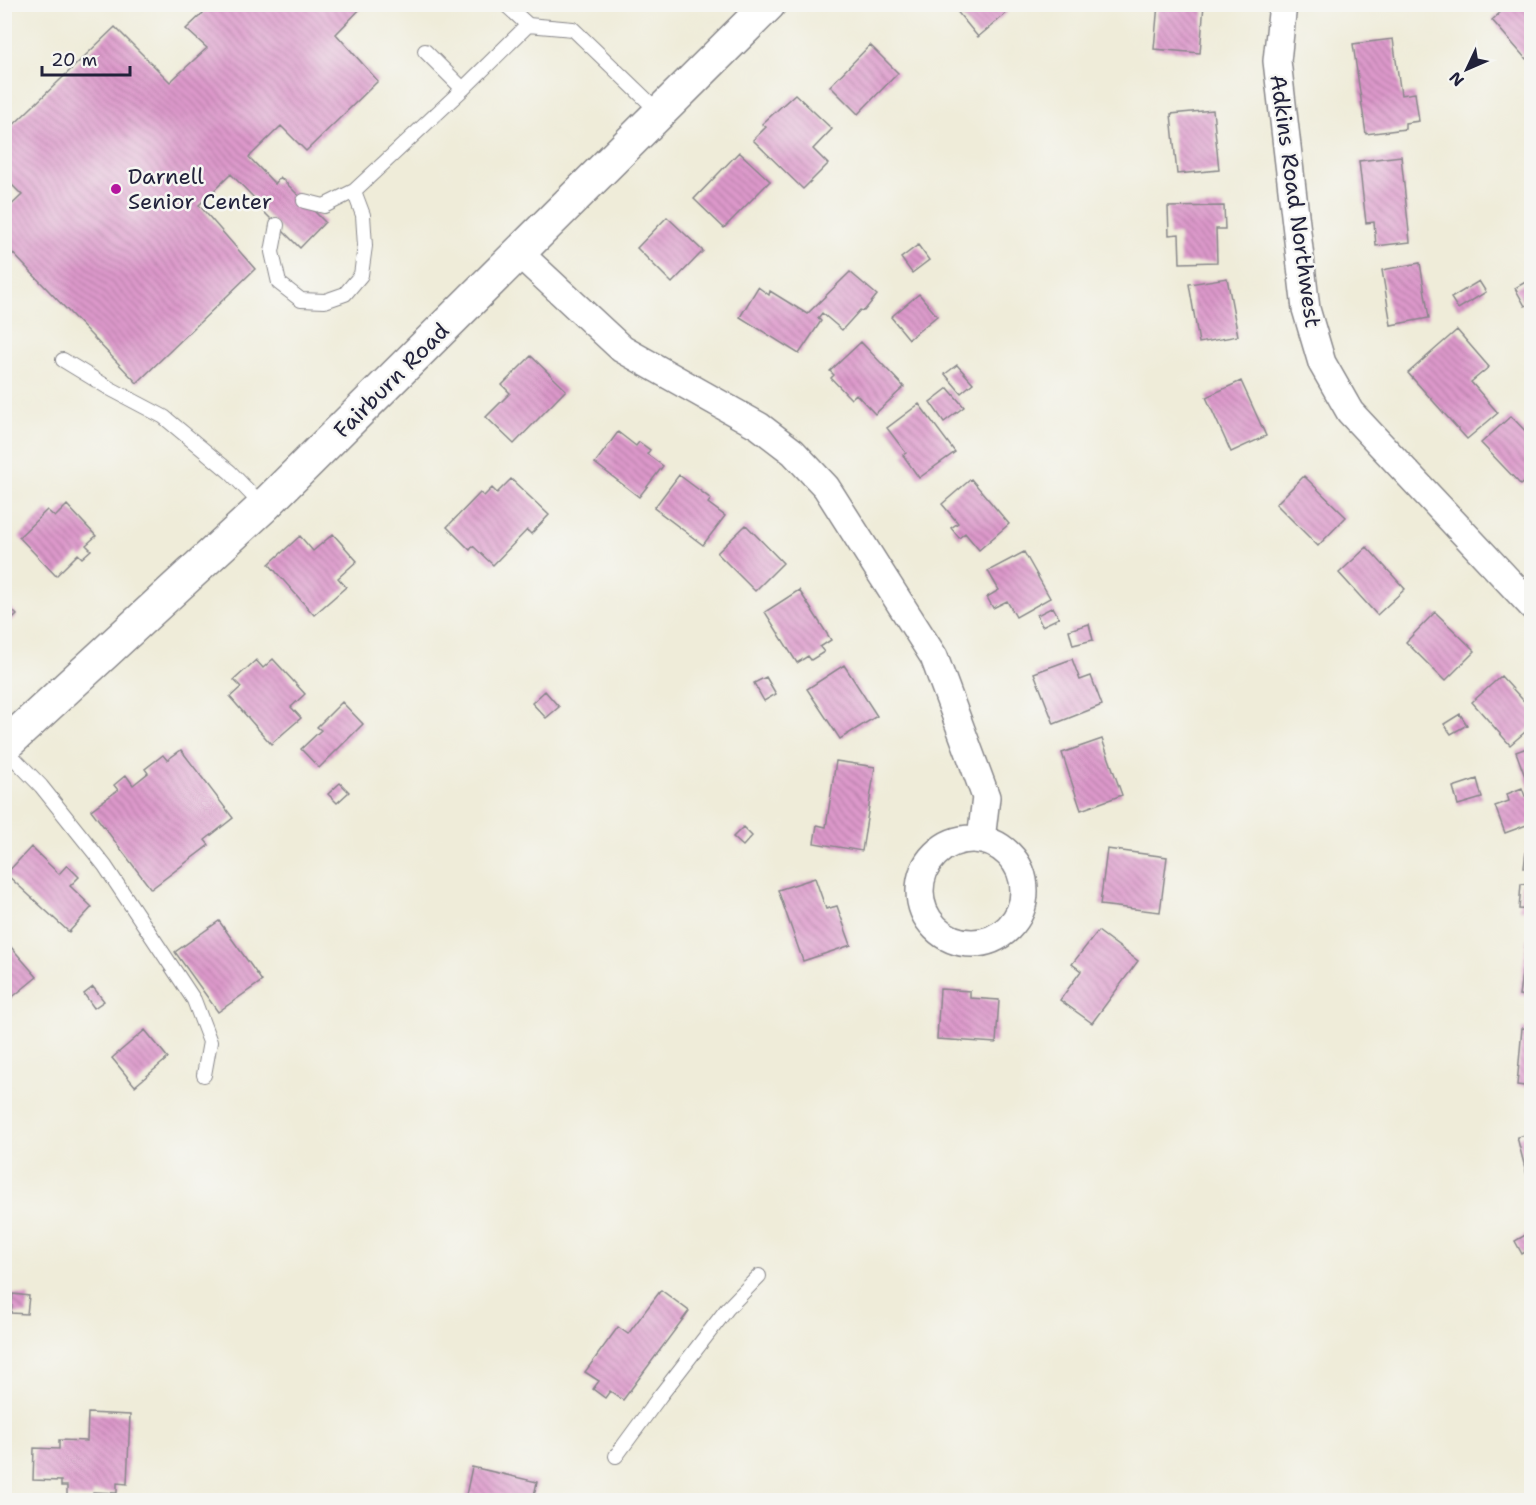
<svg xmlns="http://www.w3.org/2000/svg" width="1536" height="1505" viewBox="0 0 1536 1505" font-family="'Shantell Sans',sans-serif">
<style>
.building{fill:url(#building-back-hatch)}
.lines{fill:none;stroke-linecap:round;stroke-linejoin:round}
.service-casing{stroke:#88878a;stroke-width:16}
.minor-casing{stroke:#88878a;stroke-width:30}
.tertiary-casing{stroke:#88878a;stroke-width:36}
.service{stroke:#fff;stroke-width:14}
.minor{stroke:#fff;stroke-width:27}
.tertiary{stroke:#fff;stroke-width:33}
.poi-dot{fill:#b5179e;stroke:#f6f6f2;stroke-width:2}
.labels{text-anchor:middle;stroke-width:5;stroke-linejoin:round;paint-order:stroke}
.poi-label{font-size:22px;fill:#22223b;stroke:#f6f6f2;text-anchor:start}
.street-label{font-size:22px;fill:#22223b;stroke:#f6f6f2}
</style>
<defs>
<pattern id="building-back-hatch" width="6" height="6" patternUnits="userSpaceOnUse" patternTransform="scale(1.5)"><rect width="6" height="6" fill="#dd99cb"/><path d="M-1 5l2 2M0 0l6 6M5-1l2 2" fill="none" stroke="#b37ca6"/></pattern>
</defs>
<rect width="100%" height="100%" fill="#f6f6f2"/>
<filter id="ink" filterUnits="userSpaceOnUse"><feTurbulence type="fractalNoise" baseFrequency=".0167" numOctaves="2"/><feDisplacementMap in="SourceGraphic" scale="12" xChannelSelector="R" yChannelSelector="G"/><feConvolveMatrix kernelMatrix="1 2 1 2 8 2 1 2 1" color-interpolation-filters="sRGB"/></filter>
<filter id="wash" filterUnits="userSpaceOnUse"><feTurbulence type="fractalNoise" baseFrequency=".008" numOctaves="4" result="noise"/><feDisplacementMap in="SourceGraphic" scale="24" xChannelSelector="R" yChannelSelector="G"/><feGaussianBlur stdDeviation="1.35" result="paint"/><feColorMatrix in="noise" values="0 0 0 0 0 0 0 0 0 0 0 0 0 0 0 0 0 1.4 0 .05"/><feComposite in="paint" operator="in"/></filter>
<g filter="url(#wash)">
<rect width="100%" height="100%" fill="#efecd9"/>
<g id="blocks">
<path class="building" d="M198,4H307L311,8L315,4H365L336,34L378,81L306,151L281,126L249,157L275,184L280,177L325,222L300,248L255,203L257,201L231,174L199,205L255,269L137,383L4,244V212L22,195L4,177V134L115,27L170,82L207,48L186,29L203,13Z
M951,4H1002L1008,12L978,37Z
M1158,4H1204L1200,53L1154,49Z
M1510,4H1532V54L1526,59L1492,20Z
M1393,39L1401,95L1415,93L1419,121L1405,123V129L1366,134L1353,44Z
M870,45L898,73L858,114L830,86Z
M795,94L832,129L813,149L828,164L803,189L753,140L766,127L762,124Z
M1213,110L1219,170L1177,174L1171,114Z
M739,152L770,181L724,228L694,199Z
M1401,156L1410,242L1376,246L1374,222L1366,223L1359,161Z
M1224,206L1225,229H1216L1217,262L1180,263L1179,234L1169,235L1168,207Z
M667,217L703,251L672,283L637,248Z
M918,245L929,260L912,273L901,258Z
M1420,263L1429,318L1391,325L1382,270Z
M850,272L877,295L864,311L860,310L842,330L822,313L818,318L821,321L799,354L740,317L758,287L769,295L770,291L807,314Z
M1227,278L1238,336L1199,343L1189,284Z
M1529,280L1532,284V303L1525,306L1515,288Z
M1479,281L1486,292L1458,309L1451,298Z
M919,294L937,316L909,339L891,317Z
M1457,330L1489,367L1471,382L1498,413L1467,439L1408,373Z
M861,342L904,387L875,414L856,394L851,399L831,378L834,375L830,371Z
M531,356L566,390L514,444L486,417L510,393L502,385Z
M957,365L973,383L961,393L945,374Z
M1241,381L1266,436L1231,452L1206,397Z
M948,388L964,407L944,422L930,402Z
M919,404L955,452L919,478L903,455L906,453L887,428Z
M1511,416L1532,438V476L1521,485L1481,443Z
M618,432L636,446L639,442L650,450L647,454L663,466L639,497L595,463Z
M679,475L711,499L708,503L725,516L703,545L654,508Z
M1304,476L1346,517L1318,546L1276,504Z
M511,479L549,515L531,534L527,530L493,565L473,546L470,550L447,527L480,493L484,496L492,488L497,493Z
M971,479L1009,524L979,550L965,533L959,538L951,528L958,523L942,504Z
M67,505L96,536L86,545L91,550L82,558L78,554L56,576L19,537L47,510L55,517Z
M746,525L783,563L755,591L717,553Z
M333,534L357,561L338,578L346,587L314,615L269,564L300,536L313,551Z
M1367,547L1405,589L1377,615L1339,573Z
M1024,552L1050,598L1016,617L1007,601L993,608L987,597L999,590L988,571Z
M799,590L831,640L820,647L824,652L811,660L808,656L797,663L765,612Z
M4,602L17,615L4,627Z
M1053,607L1059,618L1042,626L1037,615Z
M1435,612L1475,651L1445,681L1406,642Z
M1089,624L1093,640L1073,645L1069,630Z
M273,659L305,694L291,707L301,718L271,744L230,697L241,687L234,680L256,660L263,668Z
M1072,659L1080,680L1091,676L1102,705L1054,724L1034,673Z
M844,665L877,716L840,739L807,689Z
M1501,676L1532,710V726L1510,745L1472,702Z
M766,677L776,694L764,701L754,683Z
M545,691L559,707L546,718L532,703Z
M342,702L363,724L319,768L301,749L321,730L317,727Z
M1460,714L1467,725L1451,734L1444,724Z
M1102,739L1122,795L1081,810L1062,753Z
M1532,746V793H1531L1516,752Z
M181,750L233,818L205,840L209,845L151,889L91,810L118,790L114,785L126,775L133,785L148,773L145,769L163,755L167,760Z
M836,761L875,767L862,851L814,843L817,825L826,827Z
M1477,779L1482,798L1458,805L1453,787Z
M340,783L349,792L337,803L328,794Z
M1522,788L1525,796L1532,794V823L1505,833L1495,806L1509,801L1507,794Z
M743,827L752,836L743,846L733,837Z
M1527,843H1532V869L1524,868Z
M31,847L59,874L67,865L79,877L70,886L92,907L69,932L6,874Z
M1107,849L1167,857L1160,912L1100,905Z
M815,878L826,909L837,906L851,945L803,961L778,890Z
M1521,884L1532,885V910L1519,909Z
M219,921L262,981L218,1012L175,952Z
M1098,931L1138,961L1092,1023L1060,1000L1081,971L1072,964Z
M1527,938L1532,939V997L1519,995Z
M4,939L37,977L4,1004Z
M93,987L104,1001L94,1008L84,994Z
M940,989L970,991V998L999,1000L996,1043L937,1039Z
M1522,1028L1532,1029V1087L1517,1085Z
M145,1030L168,1058L135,1086L112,1058Z
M1532,1134V1191H1531L1517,1137Z
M1527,1234L1532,1241V1248L1522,1254L1515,1241Z
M661,1290L689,1311L623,1400L610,1391L605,1398L593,1389L599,1381L585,1372L618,1327L628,1334Z
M13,1294L29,1296L27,1314L11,1313Z
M88,1413L130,1415L127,1484L117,1483V1493L93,1492L92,1498L67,1497V1486H61V1481L33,1480L34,1448L59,1449V1440L87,1441Z
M472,1467L537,1482L533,1500H465Z"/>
</g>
</g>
<g filter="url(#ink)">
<use href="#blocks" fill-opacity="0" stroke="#88878a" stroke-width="1.5"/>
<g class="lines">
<defs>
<path id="service" d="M505,4L528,25L573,29L660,113
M425,51L463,89
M304,201L324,206L354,191L463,89L528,25
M277,225L272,252L279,283L301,300L325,301L345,294L361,275L365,246L363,215L354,191
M63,360L109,388L164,417L230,472L263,506
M4,748L41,786L105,866L194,1000L210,1042L204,1075
M616,1456L660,1396L727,1309L759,1276"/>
<path id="minor" d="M1283,4L1277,61L1306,309L1322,363L1350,412L1532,606
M519,253L622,349L759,426L793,452L826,487L934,657L986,797L981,840
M920 891a52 52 0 1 1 104 0a52 52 0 1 1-104 0Z"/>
<path id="tertiary" d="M4,746L263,507L769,4"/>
</defs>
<use href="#service" class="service-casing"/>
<use href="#minor" class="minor-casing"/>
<use href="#tertiary" class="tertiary-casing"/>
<use href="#service" class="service"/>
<use href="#minor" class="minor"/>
<use href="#tertiary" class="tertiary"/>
</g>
</g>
<circle class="poi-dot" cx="116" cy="189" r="6"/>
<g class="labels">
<g class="poi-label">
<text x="128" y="184">Darnell<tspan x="128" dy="25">Senior Center</tspan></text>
</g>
<g class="street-label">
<text transform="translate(1296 201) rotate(82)" y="8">Adkins Road Northwest</text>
<text transform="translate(391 380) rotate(-45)" y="8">Fairburn Road</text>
</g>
</g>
<rect width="1536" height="1505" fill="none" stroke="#f6f6f2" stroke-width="24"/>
<g transform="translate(1467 69) rotate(226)" stroke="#f6f6f2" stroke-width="4.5" paint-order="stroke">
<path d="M0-4.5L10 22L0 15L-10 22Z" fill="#22223b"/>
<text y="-9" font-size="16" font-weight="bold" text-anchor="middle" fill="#22223b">N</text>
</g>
<path d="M42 66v9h88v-9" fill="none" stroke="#22223b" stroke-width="3"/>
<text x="51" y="66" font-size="18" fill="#22223b" stroke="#f6f6f2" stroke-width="4.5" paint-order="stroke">20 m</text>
</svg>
